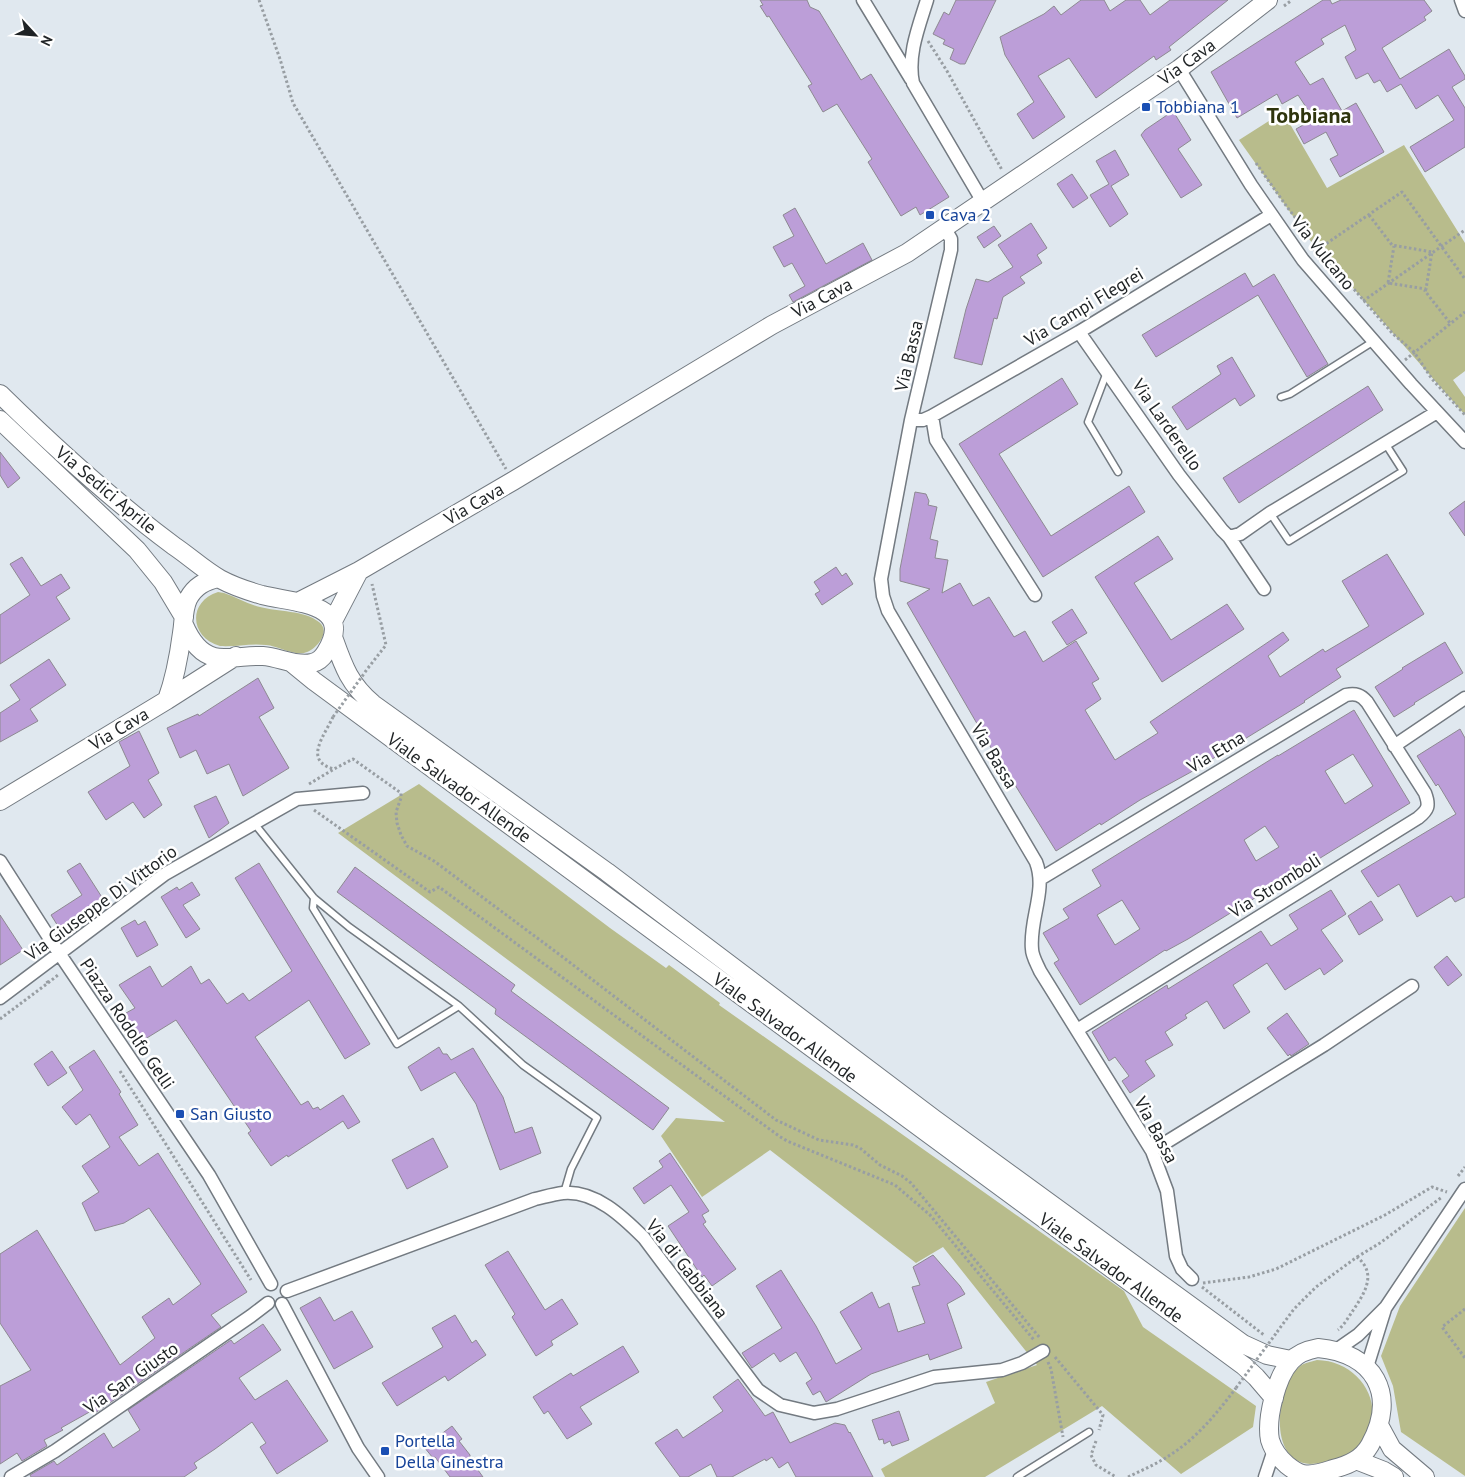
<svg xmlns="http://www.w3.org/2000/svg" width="1465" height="1477" viewBox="0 0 1465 1477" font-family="'PT Sans',sans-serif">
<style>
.green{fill:#b8bc8c}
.building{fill:#bc9ed8;stroke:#8d8991;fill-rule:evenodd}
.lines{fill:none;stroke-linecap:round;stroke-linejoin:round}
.lane-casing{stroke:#737a81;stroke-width:9}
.street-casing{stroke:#737a81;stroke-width:15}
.secondary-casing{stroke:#737a81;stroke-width:20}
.path{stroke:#989ea3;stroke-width:3;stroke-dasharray:2.5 2.5;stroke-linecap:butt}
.lane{stroke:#fff;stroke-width:6}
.street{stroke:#fff;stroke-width:12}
.secondary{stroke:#fff;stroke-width:18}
.path-bridge{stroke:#989ea3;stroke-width:3;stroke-dasharray:2.5 2.5;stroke-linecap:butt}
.transit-dot{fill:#1a4fb4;stroke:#fff;stroke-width:2}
.labels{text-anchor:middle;stroke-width:5;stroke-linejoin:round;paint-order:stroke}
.street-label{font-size:18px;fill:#1f2325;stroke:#fff}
.transit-label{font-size:18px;fill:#164399;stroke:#fff;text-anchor:start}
.district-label{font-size:22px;font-weight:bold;fill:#2f350d;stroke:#fff}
</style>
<rect width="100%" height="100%" fill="#e0e8ef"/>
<path class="green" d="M1283,112L1327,188L1404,145L1465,243V371L1453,380L1465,397V415L1332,264L1317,250L1239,140Z
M218,592L224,593C236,597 247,604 260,607C278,612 304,610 319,622C332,632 315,651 304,653C292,655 278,646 266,645C251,643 236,647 220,646C190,638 187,602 218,592Z
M419,784L610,928L666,968L669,965L720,1003L719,1005L1124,1291L1143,1327L1256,1406L1253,1427L1181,1474L1102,1406L985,1477H885L881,1469L995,1403L986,1382L1037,1365L943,1247L916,1263L770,1150L702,1197L661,1136L676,1118L725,1122L338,833Z
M1465,1208V1476L1401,1432L1393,1386L1381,1356L1400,1306Z
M1317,1360C1359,1361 1387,1403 1365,1441C1359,1450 1346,1455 1336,1459C1328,1461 1319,1464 1310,1464C1268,1462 1276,1391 1297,1369C1302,1363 1310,1362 1317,1360Z"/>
<path class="building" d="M760,0H807L810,7L819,11L861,80L871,74L949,197L920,215L916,207L901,216L868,162L872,159L837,104L823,112L808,86L812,84L769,16L767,17L760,6L763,5Z
M956,0H996L965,64H960L950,59L954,49L943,44L945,40L933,34L944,12L949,15Z
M1081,0H1104L1110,11L1126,0H1140L1150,15L1170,0H1228L1169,47L1171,50L1156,60L1154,56L1096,98L1069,58L1038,76L1065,117L1033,139L1017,114L1034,102L1005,55L1000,37L1044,14L1054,6L1061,15Z
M1323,0H1330L1332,4L1341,0H1424L1432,11L1424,17L1426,20L1382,48L1400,79L1449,49L1465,76V79L1452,87L1465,108V147L1425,172L1410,147L1454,120L1438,95L1416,109L1401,84L1387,92L1380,80L1374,83L1368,73L1356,79L1345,57L1356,50L1345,25L1321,39L1324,44L1295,62L1310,85L1323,78L1342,111L1356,103L1384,152L1340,177L1330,159L1338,155L1326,132L1304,144L1296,129L1314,119L1298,95L1282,104L1277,94L1237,118L1211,72Z
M1173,111L1191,140L1178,149L1202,185L1181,198L1141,135L1145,130Z
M1115,150L1129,175L1111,186L1128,214L1110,227L1090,195L1109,184L1096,161Z
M1072,174L1088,198L1073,208L1057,184Z
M795,208L826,264L863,243L872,260L793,302L789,295L805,286L792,263L784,267L773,247L794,236L783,215Z
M1031,223L1047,248L1037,255L1042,263L1020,277L1025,283L1003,297L997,319L994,318L982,365L954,358L966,309L976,279L988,282L1013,267L998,245Z
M994,226L1001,236L984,248L977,237Z
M1245,273L1253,287L1274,274L1328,364L1307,377L1258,295L1156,357L1142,335Z
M1232,357L1255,396L1240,406L1235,398L1187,430L1172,407L1221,374L1217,366Z
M1062,378L1078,404L999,454L1051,536L1129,486L1145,512L1043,577L959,444Z
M1368,386L1383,410L1239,503L1223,478Z
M0,452L20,478L8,488L0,475Z
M915,492L926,494L929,501L928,505L937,507L930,539L938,541L935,558L948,560L942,593L960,583L973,606L989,597L1014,637L1025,631L1043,662L1076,641L1099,679L1092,683L1101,699L1085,710L1115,760L1158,733L1150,722L1283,632L1289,640L1268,656L1280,677L1323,649L1325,652L1369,626L1342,581L1387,554L1424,614L1336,669L1341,677L1304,701L1305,702L1191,772L1140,800L1101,825L1100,823L1056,851L1002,764L1001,765L907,603L930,589L900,581V569Z
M1465,501V536L1449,513Z
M1158,536L1173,559L1134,583L1171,640L1227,604L1244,629L1162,682L1095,577Z
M22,557L41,586L61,574L70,588L56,597L70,619L0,664V615L30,595L10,564Z
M836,567L842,576L846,573L853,584L822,605L815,594L820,591L814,582Z
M1072,609L1087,633L1067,645L1052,622Z
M1445,642L1463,673L1414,703L1415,704L1394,717L1375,687L1403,669L1402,668Z
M49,659L66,685L30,709L38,721L0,742V713L20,700L10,685Z
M258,678L274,708L259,717L289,768L243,796L229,764L207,774L196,750L180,758L167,728L198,714L199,716Z
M1354,710L1410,803L1188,939L1166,951L1165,950L1080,1005L1054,963L1059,960L1043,933L1069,918L1063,909L1101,886L1092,870L1278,755V756ZM1353,754L1373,786L1345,804L1325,771ZM1265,826L1279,847L1256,861L1244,840ZM1122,900L1140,929L1115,945L1097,915Z
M1460,729L1465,738V897L1455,902L1451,896L1417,917L1399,884L1378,897L1361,871L1456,814L1438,784L1436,786L1417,756Z
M139,731L159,773L148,780L162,805L144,818L133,802L106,820L88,792L130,766L119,742Z
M216,796L229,823L209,838L194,806Z
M80,863L105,902L61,931L51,915L82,895L67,871Z
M259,863L370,1044L345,1059L309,1000L255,1037L301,1105L308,1101L313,1109L318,1107L320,1110L343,1095L360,1122L348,1129L343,1121L288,1157L287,1155L271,1166L248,1133L251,1131L176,1020L142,1041L132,1031L127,1033L117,1018L135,1008L119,985L150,966L162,987L191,966L201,984L209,979L227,1004L243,993L249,1001L292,971L235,878Z
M355,867L515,985L511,991L669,1108L653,1130L495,1014L496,1009L337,892Z
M192,882L200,895L183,905L200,929L186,938L161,897L177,887L179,890Z
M1331,890L1346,914L1321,930L1343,961L1324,975L1320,968L1285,990L1267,963L1233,985L1250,1012L1224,1029L1207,1001L1185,1015L1187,1018L1165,1032L1173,1045L1145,1061L1155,1076L1130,1093L1122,1081L1129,1076L1115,1057L1109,1061L1092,1032L1167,985L1168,989L1261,931L1271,946L1298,929L1289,915Z
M1371,901L1383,920L1359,935L1348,916Z
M0,915L23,950L0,965Z
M135,920L138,925L145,921L158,945L137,957L121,928Z
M1447,956L1462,975L1448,986L1434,967Z
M1287,1013L1309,1044L1291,1056L1290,1054L1288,1056L1267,1028Z
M439,1047L443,1054H447L451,1060L473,1048L503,1097L515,1133L532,1127L541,1153L500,1170L476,1104L455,1072L421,1091L408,1067Z
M94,1050L121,1092L119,1094L138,1125L119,1137L139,1166L158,1153L247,1292L211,1315L221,1327L95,1413L93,1410L61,1428L63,1430L44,1440L47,1446L22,1461L17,1453L0,1464V1386L31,1370L0,1323V1254L37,1230L120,1365L155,1338L142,1317L169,1298L173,1305L201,1284L149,1208L124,1223L95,1231L82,1203L99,1192L82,1166L110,1147L90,1114L76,1125L62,1107L83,1090L69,1067Z
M52,1051L67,1073L48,1086L34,1064Z
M433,1138L448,1167L407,1189L392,1160Z
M670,1153L709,1211L702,1215L706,1222L703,1224L736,1269L712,1286L704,1275L702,1277L668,1226L689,1212L671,1185L644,1204L633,1188L663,1167L659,1161Z
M508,1251L545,1310L562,1299L578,1324L551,1341L553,1345L536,1356L512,1317L515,1314L485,1265Z
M933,1255L960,1286L965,1294L947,1304L962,1348L930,1360L928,1354L871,1374L826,1402L820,1391L813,1395L806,1383L812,1379L796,1352L780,1362L774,1353L752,1368L742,1353L782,1328L756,1286L781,1270L816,1326L836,1364L862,1349L840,1312L872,1292L879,1308L889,1303L898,1332L925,1323L912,1287L920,1285L913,1267Z
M320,1297L334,1321L352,1311L373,1347L334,1369L300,1308Z
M455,1315L472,1343L476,1340L486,1355L448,1381L445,1376L397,1406L382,1383L443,1347L432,1328Z
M263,1324L281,1350L239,1378L255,1400L287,1380L328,1441L277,1474L260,1447L266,1443L252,1422L215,1449L194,1463L197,1468L184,1477H31L30,1475L54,1461L57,1465L104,1433L113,1448L140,1430L128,1410L231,1340L234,1344Z
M623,1346L639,1372L580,1407L592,1424L567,1439L548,1411L544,1414L533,1397L571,1373L573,1376Z
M738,1379L765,1416L773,1412L790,1443L835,1423L845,1425L849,1433L850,1432L873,1477H796L788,1462L779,1468L772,1457L766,1461L765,1459L732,1477H717L711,1464L688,1477H680L655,1443L677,1429L683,1438L723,1411L713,1397Z
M899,1411L909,1440L892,1446L890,1441L884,1444L883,1439L879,1440L872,1420Z
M452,1426L462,1439L459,1441L470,1455V1459L483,1477H450L435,1457L433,1458L424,1447Z"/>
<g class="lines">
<defs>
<path id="lane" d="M1107,372L1088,422L1118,472
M1281,397L1290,394L1374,341
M1270,513L1289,541L1403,471L1385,443
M254,823L314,898L349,927L459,1006L523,1065L597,1118L571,1169L564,1193
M314,898L313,908L397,1044L459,1006
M1017,1477L1089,1432"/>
<path id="street" d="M863,0L911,79
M927,0C919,26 907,55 913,83L983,202
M1461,0L1465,11
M1179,69L1251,185L1303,260L1411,384L1465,442
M944,227L951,239V250L911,420L881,579L883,596L888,611L1036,862C1047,891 1029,919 1032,949C1032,956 1037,964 1040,971L1152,1151L1167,1191L1176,1256L1182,1269L1192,1279
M1079,332L1179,475L1222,530L1229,537L1264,589
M932,416L936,440L1035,595
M911,420H923L932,416L1079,332L1271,215
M1229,537L1240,534L1270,513L1437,412
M1394,746L1465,698
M0,861L59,953L209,1175L271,1284
M1040,879L1346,695C1356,693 1361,695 1367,702L1425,793C1430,806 1428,810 1418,818L1077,1030
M0,998L165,874L297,799L363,793
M1152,1151L1324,1045L1412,986
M287,1291L535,1199C544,1197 554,1194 563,1193C595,1190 623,1217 644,1238L758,1390L780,1405L814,1413L837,1409L934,1377L1002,1370L1022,1363L1043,1351
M282,1304L358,1448L378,1477
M1335,1351L1358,1335L1386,1307L1465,1189
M1367,1367L1385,1309
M11,1477L55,1451L251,1316L268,1303
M1265,1477L1274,1450"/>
<path id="secondary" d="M0,394C55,448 112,500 174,546C189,556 204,570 220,579C233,586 248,591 262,595C293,603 356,602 326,652C323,657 318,662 312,663C296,667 279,657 263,656C250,655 226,660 214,657C199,653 190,639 184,625
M0,420L137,550L163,582L184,617
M298,602L359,571L513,481L772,325L907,253L1179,69L1268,0
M333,621L359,571
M333,637C343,665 349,684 373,704L607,872L934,1119L1243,1344L1267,1355L1291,1360
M292,663L314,681L1244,1366L1256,1377L1274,1398
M167,700C175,678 179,656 182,633C184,621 183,610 188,599C195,586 205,581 218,578
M0,801L167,700L236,656
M1318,1348C1374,1353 1398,1394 1370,1445C1362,1459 1349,1465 1333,1469C1324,1472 1314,1476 1303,1474C1297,1473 1292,1469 1287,1465C1279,1458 1273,1450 1270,1440C1266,1419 1276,1377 1291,1361C1298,1353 1307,1350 1318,1348Z
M1379,1425L1392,1449L1425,1477
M1356,1460L1384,1471L1394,1477"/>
</defs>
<use href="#lane" class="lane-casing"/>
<use href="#street" class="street-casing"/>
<use href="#secondary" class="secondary-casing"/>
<path class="path" d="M259,0L280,59L293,103L506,469
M1284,6L1292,0
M928,41L947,71L1002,170
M1256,163L1287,207L1332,264L1393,334L1414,352L1432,379L1465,415
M1369,215L1392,245L1432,252L1426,289L1388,283L1394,246
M1314,252L1402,192L1465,279
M1426,289L1425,291L1450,323
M1363,301L1465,230
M1405,360L1465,312
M368,668L386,645L372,584
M333,717C324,736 303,761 334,769L353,759L401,793V798L396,812L397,823L401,835L407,846L434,861L564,958L776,1120L819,1140L853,1145L860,1148L880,1165L902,1176L911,1183L1040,1338
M309,784L334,769
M314,810L430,892L439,887L779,1136L787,1141L895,1185L930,1215L1034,1340
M48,983L58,975
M0,1019L48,983L46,979
M120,1071L251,1280
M1458,1176L1465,1167
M1357,1257L1380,1243L1442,1197
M1203,1283L1249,1277L1276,1269L1385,1215L1432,1187L1447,1192
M1202,1287L1264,1335
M1465,1309L1442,1327L1465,1358
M1277,1332L1294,1309L1316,1287L1357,1257C1378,1274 1364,1294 1352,1312C1348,1318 1344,1325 1338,1330
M1055,1357L1103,1415L1099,1430
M1048,1362L1051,1369L1063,1437
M1096,1441L1091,1455L1096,1465L1116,1477
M1128,1477C1142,1470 1157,1464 1170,1455C1197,1438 1217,1413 1236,1388"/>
<use href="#lane" class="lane"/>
<use href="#street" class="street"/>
<use href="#secondary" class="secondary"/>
<path class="path-bridge" d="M333,717L368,668
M1236,1388L1277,1332"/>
</g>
<g class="transit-dot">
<rect x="1141" y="102" width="10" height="10" rx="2.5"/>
<rect x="925" y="210" width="10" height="10" rx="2.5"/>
<rect x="175" y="1109" width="10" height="10" rx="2.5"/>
<rect x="380" y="1446" width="10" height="10" rx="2.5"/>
</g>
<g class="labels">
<g class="street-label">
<text transform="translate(1187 62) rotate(-36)" y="6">Via Cava</text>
<text transform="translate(1323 253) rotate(51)" y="6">Via Vulcano</text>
<text transform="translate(822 298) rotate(-28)" y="6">Via Cava</text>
<text transform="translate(1084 307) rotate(-31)" y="6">Via Campi Flegrei</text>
<text transform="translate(909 356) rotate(-77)" y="6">Via Bassa</text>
<text transform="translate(1167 425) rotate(55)" y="6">Via Larderello</text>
<text transform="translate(106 490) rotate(40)" y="6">Via Sedici Aprile</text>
<text transform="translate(474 504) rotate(-30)" y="6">Via Cava</text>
<text transform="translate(119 729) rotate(-31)" y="6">Via Cava</text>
<text transform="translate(1216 752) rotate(-31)" y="6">Via Etna</text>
<text transform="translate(994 756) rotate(59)" y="6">Via Bassa</text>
<text transform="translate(459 788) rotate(36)" y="6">Viale Salvador Allende</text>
<text transform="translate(1275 886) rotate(-32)" y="6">Via Stromboli</text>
<text transform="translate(101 903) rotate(-36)" y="6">Via Giuseppe Di Vittorio</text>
<text transform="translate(127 1024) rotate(56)" y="6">Piazza Rodolfo Gelli</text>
<text transform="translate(785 1028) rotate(36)" y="6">Viale Salvador Allende</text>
<text transform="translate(1156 1130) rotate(62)" y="6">Via Bassa</text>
<text transform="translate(1111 1268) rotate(36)" y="6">Viale Salvador Allende</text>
<text transform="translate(687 1269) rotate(52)" y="6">Via di Gabbiana</text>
<text transform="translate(131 1378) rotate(-35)" y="6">Via San Giusto</text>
</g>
<g class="transit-label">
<text x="1156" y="113">Tobbiana 1</text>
<text x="940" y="221">Cava 2</text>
<text x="190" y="1120">San Giusto</text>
<text x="395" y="1447">Portella<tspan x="395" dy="21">Della Ginestra</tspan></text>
</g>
<g class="district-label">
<text x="1309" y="123">Tobbiana</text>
</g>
</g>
<g transform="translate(35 35) rotate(116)" stroke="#ffffff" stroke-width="4" paint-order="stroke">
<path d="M0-4L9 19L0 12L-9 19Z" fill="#1f2325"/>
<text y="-8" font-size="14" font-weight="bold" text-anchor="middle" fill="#1f2325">N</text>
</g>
</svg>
